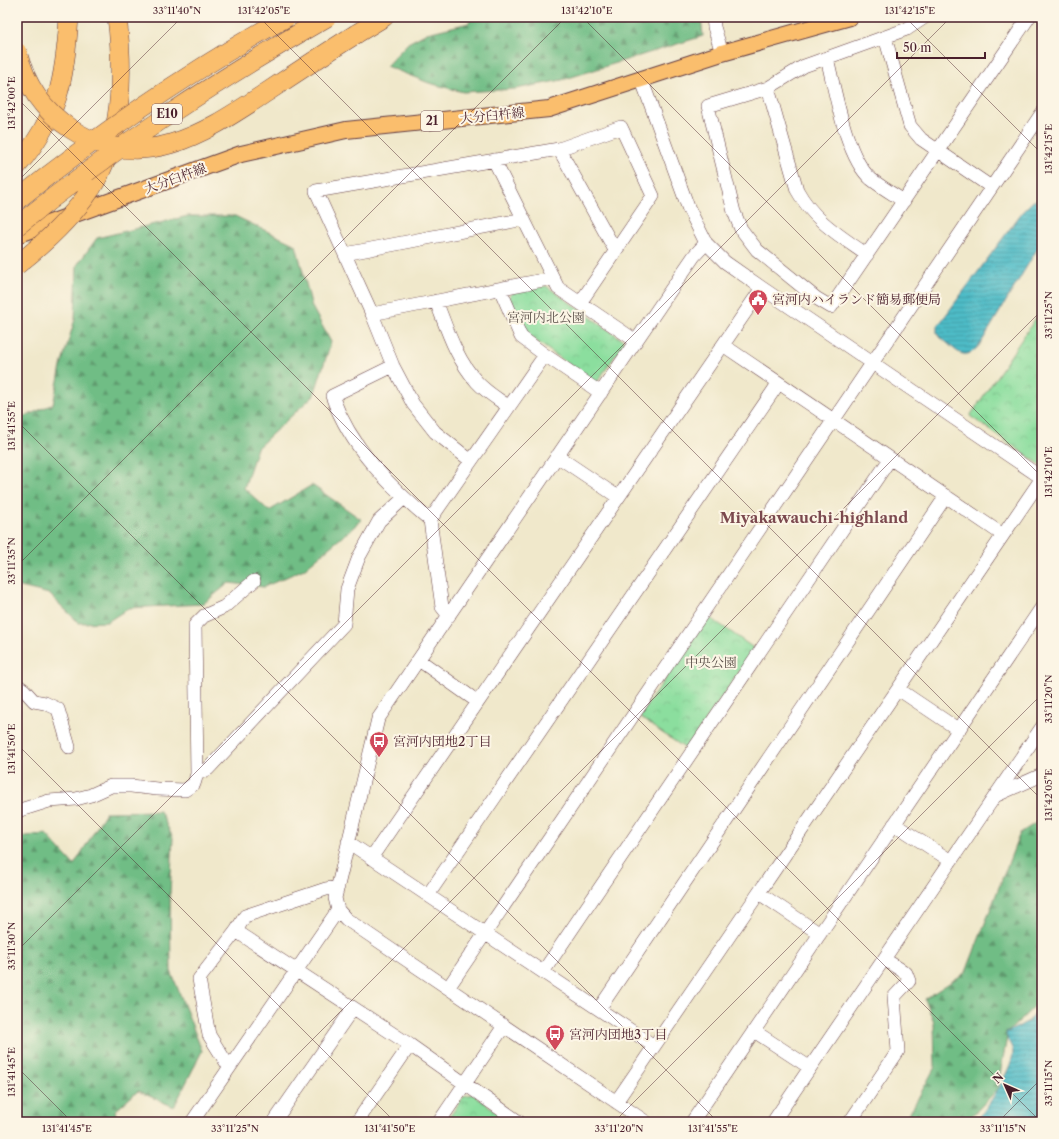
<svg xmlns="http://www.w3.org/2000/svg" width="1059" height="1139" viewBox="0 0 1059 1139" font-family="'Libre Caslon Text','Noto Serif JP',serif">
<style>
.forest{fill:url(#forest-firs);stroke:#5d6e58}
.park{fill:url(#park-crowns);stroke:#6a7e64}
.water{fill:url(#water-rules);stroke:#4c6e79}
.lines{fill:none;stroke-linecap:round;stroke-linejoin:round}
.minor-casing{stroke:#633d43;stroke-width:14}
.major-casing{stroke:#633d43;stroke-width:18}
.highway-casing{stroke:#633d43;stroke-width:20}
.minor{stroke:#fff;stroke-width:13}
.major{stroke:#fabe6d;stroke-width:16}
.highway{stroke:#fabe6d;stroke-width:19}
.highway-bridge-casing{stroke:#633d43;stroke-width:20;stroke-linecap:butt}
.highway-bridge{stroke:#fabe6d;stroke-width:19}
.ticks{fill:none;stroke:#4a1f2b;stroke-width:1;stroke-opacity:0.45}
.labels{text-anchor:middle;stroke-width:4;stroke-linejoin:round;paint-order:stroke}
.shield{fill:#fcf5e5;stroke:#7f5f63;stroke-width:1}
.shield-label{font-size:12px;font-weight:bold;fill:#4a1f2b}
.street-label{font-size:13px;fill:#4a1f2b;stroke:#fcf5e5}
.poi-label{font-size:13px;fill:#4a1f2b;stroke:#fcf5e5;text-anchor:start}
.park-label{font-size:13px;fill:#5a4f48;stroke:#fcf5e5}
.quarter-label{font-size:15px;font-weight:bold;fill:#7b484e;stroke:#fcf5e5}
.neatline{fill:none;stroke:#4a1f2b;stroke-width:1.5}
.ticks-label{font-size:10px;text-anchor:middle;fill:#4a1f2b}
</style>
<defs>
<pattern id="forest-firs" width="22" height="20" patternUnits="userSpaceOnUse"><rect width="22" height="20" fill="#70bd85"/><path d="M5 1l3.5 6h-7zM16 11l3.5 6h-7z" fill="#5e996d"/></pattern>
<pattern id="park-crowns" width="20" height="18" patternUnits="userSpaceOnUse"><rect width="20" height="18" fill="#8bde9e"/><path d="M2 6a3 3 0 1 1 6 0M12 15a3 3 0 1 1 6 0" fill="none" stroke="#79be88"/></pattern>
<pattern id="water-rules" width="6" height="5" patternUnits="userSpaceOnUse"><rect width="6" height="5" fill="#4ebcc7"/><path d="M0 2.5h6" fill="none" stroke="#4398a2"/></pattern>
</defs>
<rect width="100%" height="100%" fill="#fcf5e5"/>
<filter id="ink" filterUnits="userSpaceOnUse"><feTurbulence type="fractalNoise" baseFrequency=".025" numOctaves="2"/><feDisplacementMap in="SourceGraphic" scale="8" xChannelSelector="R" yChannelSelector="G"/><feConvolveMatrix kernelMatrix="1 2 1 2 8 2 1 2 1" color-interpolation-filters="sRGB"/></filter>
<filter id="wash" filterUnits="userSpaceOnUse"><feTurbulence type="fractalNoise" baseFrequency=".012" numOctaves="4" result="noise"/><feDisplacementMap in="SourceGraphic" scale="16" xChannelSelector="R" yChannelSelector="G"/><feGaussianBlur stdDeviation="0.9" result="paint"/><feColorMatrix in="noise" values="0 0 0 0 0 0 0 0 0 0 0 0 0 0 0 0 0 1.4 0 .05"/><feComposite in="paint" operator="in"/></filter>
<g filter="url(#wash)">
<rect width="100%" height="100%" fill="#f0e8cb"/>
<path class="forest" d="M472,17H701L703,36L562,80L516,89L463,92L429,83L386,66L408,43L427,33L469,23Z
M188,216H235L296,245L312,307L331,342L314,395L257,448L244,488L269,511L312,485L362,520L304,569L264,587L229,583L203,604L129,608L107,622L79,623L49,594L17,586V420L53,404L62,362L75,319L77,265L97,238Z
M160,811L173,838L170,894L171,971L202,1051L174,1107L138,1091L115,1111L118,1122H17V837L46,834L74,865L106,812Z
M1042,819V939L1037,946L1039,969L1038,1003L1008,1032L997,1090L966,1122H905L935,1067L934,1023L925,999L966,972L1020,833Z"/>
<path class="park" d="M546,286L623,340L624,343L597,382L595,383L525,333L509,297L513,292Z
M1038,315L1042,318V466L970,416Z
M708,616L755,649L686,749L639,717Z
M473,1094L510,1122H446L464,1096Z"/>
<path class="water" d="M1040,199L1042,201V241L981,343C964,365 957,350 940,337L937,333V327L1023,211L1033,201Z
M1042,993V1122H975C986,1111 1012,1069 1013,1053C1013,1046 1006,1040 1006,1033L1029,1021L1036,1011Z"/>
</g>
<g filter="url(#ink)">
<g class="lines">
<defs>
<path id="minor" d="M713,17L714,27L722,53
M925,17L907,29L804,66L768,88L708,106L734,212L741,229L757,250L816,298L831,307L1029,17
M885,37L910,126L921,139L991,187
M827,58C835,90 846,158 871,179C881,187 893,194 904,201
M768,88L797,190C814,221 839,235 867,255
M559,149L615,250
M494,160L558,288L636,341
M345,254L524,219
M500,289L521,337L545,355L601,393
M436,301C447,329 456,359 477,382C486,392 498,399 509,407
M372,314L553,278
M723,345L1003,535
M393,366L332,396C351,448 388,485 430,520L442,607L449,616
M557,456L618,497
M471,461L435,432L413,404L393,366L372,314L316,191L559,149L621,127L653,196L580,303
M430,520L545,355
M419,660L478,702
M17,685L24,690L34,701L45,703L58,709L69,747
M898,689L959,730
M197,774L208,769L344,624L347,589L359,557L379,521L404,498
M997,795L1042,775
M17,811L49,801L76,799L91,795L111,786H131L157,789L185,790L194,784L197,774L195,625L204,616L224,607L254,581
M894,824L951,861
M348,842L654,1046
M371,858L762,288
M759,893L820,934
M428,895L778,384
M236,931L410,1045L519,1122
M543,972L890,459
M448,988L1042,113
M599,1009L946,496
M754,1031L809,1067
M229,1067L209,1035L199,979L236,931L245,916L326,889L338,887
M616,1102L1042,478L762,288L725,262L706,243L688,207L641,78
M192,1122L338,910
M274,1122L353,1008
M357,1122L410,1045
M439,1122L504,1026
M646,1122L346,919L338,910L335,898L378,719L694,256L706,243
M692,1122L1042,607
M773,1122L1042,727
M850,1122L898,1051L894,997L909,981L906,973L884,959"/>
<path id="major" d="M17,235L241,154L346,130L549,109L722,53L850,17"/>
<path id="highway" d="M356,34L384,17
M17,166C59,117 65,79 69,17
M91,189C123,138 124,75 117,17"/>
</defs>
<use href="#minor" class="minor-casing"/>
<use href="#major" class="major-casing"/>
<use href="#highway" class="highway-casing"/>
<use href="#minor" class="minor"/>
<use href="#major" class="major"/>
<use href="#highway" class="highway"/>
<defs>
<path id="highway-bridge" d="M17,52C26,85 42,110 71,129C143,176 206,132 267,92C297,72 326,53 356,34
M17,200C102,132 192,70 287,17
M17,226C116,146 216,81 327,17
M17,265C45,243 71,219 91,189"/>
</defs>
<use href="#highway-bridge" class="highway-bridge-casing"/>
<use href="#highway-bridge" class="highway-bridge"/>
</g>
</g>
<path class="ticks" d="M259,17L1042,800M582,17L1042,477M905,17L1042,154M17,98L1041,1122M17,182L182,17M17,421L718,1122M17,566L566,17M17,744L395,1122M17,951L951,17M17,1067L72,1122M230,1122L1042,310M614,1122L1042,694M998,1122L1042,1078"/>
<defs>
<symbol id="civic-pin" viewBox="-11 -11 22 30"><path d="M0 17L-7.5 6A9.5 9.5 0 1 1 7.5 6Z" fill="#d1495b" stroke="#fcf5e5"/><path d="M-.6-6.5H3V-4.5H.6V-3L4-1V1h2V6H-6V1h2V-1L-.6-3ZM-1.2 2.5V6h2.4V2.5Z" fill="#fff"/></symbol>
<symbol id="bus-pin" viewBox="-11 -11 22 30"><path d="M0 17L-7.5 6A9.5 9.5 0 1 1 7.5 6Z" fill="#d1495b" stroke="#fcf5e5"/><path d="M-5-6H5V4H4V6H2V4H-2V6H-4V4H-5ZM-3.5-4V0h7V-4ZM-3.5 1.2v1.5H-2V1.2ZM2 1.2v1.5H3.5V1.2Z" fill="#fff"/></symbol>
</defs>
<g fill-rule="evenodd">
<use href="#civic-pin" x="747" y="288" width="22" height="30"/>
<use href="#bus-pin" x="368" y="730" width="22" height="30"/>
<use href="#bus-pin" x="544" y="1023" width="22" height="30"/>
</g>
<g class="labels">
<g class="shield">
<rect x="152" y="104" width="30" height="20" rx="3"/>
<rect x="421" y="111" width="22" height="20" rx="3"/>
</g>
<g class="shield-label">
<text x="167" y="118">E10</text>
<text x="432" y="125">21</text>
</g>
<g class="street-label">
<text transform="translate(492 115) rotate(-6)" y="5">大分臼杵線</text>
<text transform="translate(175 178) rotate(-20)" y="5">大分臼杵線</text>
</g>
<g class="poi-label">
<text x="772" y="304">宮河内ハイランド簡易郵便局</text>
<text x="393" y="746">宮河内団地2丁目</text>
<text x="569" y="1039">宮河内団地3丁目</text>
</g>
<g class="park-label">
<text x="546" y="322">宮河内北公園</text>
<text x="711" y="667">中央公園</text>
</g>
<g class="quarter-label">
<text x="814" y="523">Miyakawauchi-highland</text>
</g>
</g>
<rect width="1059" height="1139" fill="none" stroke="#fcf5e5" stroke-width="44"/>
<g transform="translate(1005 1085) rotate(315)" stroke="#fcf5e5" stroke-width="3" paint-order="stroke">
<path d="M0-3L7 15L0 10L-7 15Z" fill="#4a1f2b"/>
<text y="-6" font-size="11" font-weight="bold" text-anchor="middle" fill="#4a1f2b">N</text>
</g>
<path d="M897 52v6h88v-6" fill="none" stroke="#4a1f2b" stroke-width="2"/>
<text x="903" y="52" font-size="12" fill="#4a1f2b" stroke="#fcf5e5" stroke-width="3" paint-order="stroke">50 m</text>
<rect x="22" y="22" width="1015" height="1095" class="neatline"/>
<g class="ticks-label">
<text x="177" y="14">33°11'40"N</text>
<text x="264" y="14">131°42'05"E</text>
<text x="587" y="14">131°42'10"E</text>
<text x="910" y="14">131°42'15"E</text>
<text transform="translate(11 103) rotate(-90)" y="4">131°42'00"E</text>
<text transform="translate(1048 149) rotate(-90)" y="4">131°42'15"E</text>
<text transform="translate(1048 315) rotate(-90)" y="4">33°11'25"N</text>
<text transform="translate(11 426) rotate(-90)" y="4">131°41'55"E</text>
<text transform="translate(1048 472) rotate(-90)" y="4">131°42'10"E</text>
<text transform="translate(11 561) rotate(-90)" y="4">33°11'35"N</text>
<text transform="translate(1048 699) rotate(-90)" y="4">33°11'20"N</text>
<text transform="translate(11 749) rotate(-90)" y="4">131°41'50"E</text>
<text transform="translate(1048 795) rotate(-90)" y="4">131°42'05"E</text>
<text transform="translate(11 946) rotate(-90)" y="4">33°11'30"N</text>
<text transform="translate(11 1072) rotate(-90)" y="4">131°41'45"E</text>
<text transform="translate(1048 1083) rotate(-90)" y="4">33°11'15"N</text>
<text x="67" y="1132">131°41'45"E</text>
<text x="235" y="1132">33°11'25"N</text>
<text x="390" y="1132">131°41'50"E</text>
<text x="619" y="1132">33°11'20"N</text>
<text x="713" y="1132">131°41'55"E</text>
<text x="1003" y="1132">33°11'15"N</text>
</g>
</svg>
